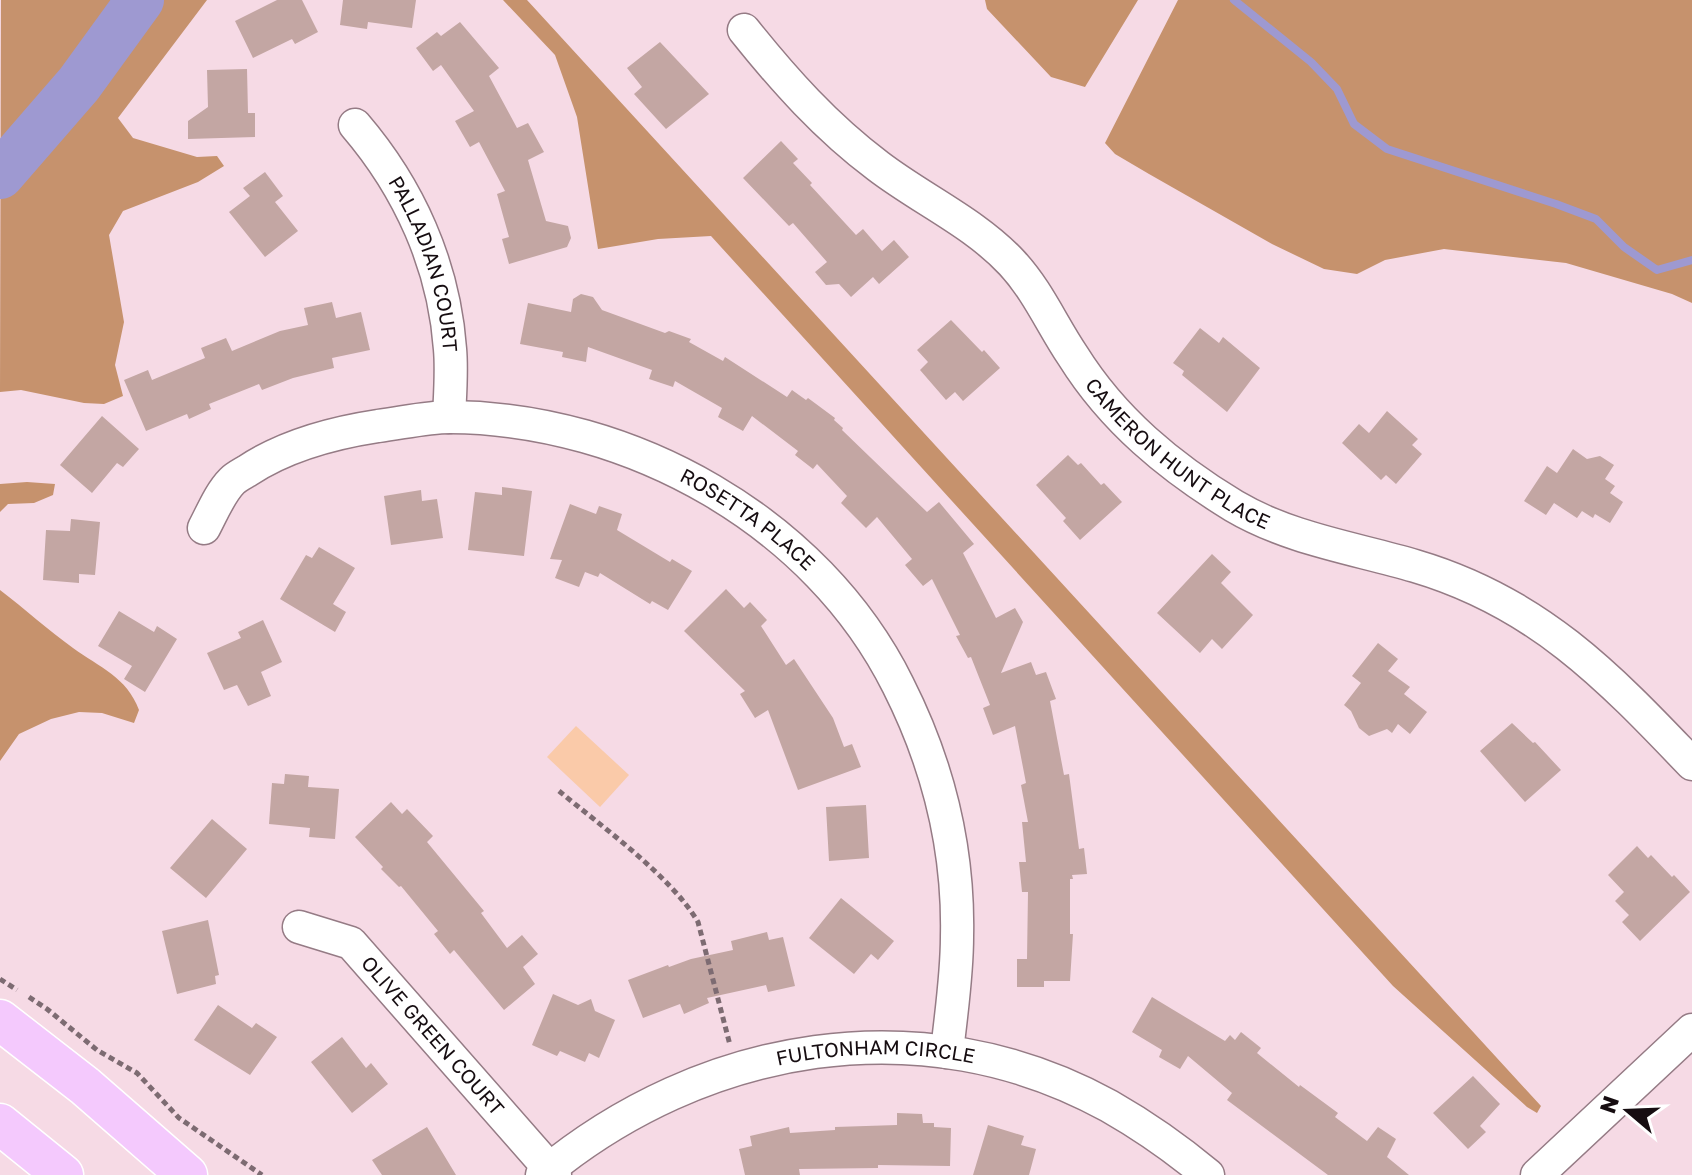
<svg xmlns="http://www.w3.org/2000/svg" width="1692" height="1175" viewBox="0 0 1692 1175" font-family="'Golos Text',sans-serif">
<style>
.green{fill:#facaa9}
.forest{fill:#c6926d}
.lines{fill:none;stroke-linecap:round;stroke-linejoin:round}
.stream{stroke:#9e99d1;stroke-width:8}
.river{stroke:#9e99d1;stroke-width:48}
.building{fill:#c3a6a3}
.minor-casing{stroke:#957b85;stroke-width:35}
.major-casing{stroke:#fff;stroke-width:43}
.path{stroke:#7d6b72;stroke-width:5;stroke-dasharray:6 4;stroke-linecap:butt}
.minor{stroke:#fff;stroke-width:32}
.major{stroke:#f4c9fd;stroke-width:40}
.labels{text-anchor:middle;stroke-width:6;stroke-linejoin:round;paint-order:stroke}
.street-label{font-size:20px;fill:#160d11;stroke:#fff}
</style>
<rect width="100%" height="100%" fill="#f6dae5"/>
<path class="green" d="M576,726L629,775L600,807L547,757Z"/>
<path class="forest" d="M1,0H207L118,118L133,138L197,157L217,156L224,166L198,182L123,211L109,235L124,322L115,365L123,396L104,404L84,403L21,390L0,392Z
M503,0H527L1541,1106L1537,1113L1527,1107L1393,986L711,236L658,239L598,249L577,117L555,55Z
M985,0H1138L1085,87L1051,77L987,9Z
M1178,0H1692V303L1672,294L1566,263L1444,249L1385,260L1357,274L1324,269L1272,244L1149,174L1115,154L1105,143Z
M27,482L55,484L53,495L34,503L8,504L0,512V484Z
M0,590C25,609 48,630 73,648C99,667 127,677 139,710L134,723L102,713L79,712L51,719L19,734L0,761Z"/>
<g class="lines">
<path class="stream" d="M1234,0L1311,62L1337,89L1354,124L1387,149L1556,204L1596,219L1624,247L1657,270L1692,260"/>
<path class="river" d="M0,175L79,84L140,0"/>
</g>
<path class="building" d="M277,0H302L318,32L295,44L292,39L253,58L235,21Z
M343,0H416L412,28L368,22L367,29L340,25Z
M460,22L499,68L489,76L517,128L528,123L544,152L528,160L546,221L568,226L571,238L567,247L509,264L502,239L509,237L497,194L505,191L479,142L470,147L455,121L474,111L441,65L433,71L416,48L437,32L441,36Z
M660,42L709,94L666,129L634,94L642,87L627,68Z
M247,69L248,113H255V137L188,139V121L208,107L207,70Z
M781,141L798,159L793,163L812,183L810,185L856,235L863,229L882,251L894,240L909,257L879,284L873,277L851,297L839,284L826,285L815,272L827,262L793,223L789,226L743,178Z
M265,172L283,196L275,202L298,231L265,257L229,212L250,196L243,188Z
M581,294L593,297L602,310L665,333L669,331L691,339L689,342L723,361L725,357L787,397L792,390L806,400L808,398L835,418L834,420L843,428L842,430L927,512L939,502L974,544L963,553L996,618L1015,608L1023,622L1001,673L1031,662L1036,675L1046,672L1056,699L1050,701L1064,775L1069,774L1079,849L1084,848L1087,874L1072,875L1073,879H1070V934H1073L1070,981H1044V987H1017V959H1027L1028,892H1022L1019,862H1026L1022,822H1028L1021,785L1026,783L1015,726L993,735L983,708L990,705L971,657L968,658L956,636L960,635L932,579L923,586L905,565L912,559L877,517L866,528L841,503L847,496L817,464L813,469L795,455L798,451L752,416L743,431L718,417L722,408L675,381L673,387L649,379L652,370L588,347L586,362L562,357L563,352L520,344L528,303L571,312L573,299Z
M332,302L336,318L361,312L370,350L332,358L334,368L293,378L262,390L259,384L209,404L211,409L189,419L187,414L146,431L124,380L148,370L152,380L205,358L201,348L226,338L232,351L280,331L308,325L304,308Z
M951,320L982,352L984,350L1000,368L963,401L955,392L946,400L920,370L928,362L917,350Z
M1200,328L1219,343L1223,337L1260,368L1227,412L1182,375L1184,371L1173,363Z
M1387,411L1418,439L1412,445L1422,454L1396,484L1386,475L1381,480L1342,443L1359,424L1369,433Z
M102,416L139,449L123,467L117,463L92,493L60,465Z
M1573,449L1587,459L1600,456L1614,465L1605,479L1615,486L1610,493L1623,502L1610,523L1595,514L1593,518L1582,511L1577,518L1554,503L1546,515L1524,501L1547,466L1557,473Z
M1068,455L1078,465L1081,463L1101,485L1104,483L1122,502L1080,540L1063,521L1066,518L1036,485Z
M502,487L532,491L524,556L468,550L475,492L502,495Z
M421,490L422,501L437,499L443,538L391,545L384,496Z
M570,504L596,514L599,506L622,514L617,530L670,562L672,559L692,571L668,610L652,601L650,604L600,573L598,577L585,572L579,587L555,578L562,560L550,559Z
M71,519L100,522L95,575L79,574V583L43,580L46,530L70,531Z
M319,547L355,568L333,604L346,612L335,632L280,599L306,555L312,558Z
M1212,554L1231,572L1221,583L1253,615L1222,649L1212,639L1200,653L1157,613Z
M726,589L744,608L750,602L767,620L761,626L786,665L794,659L833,718L844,747L852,744L861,767L798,790L768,710L755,718L740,694L745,691L684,631Z
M119,611L154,632L157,626L177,639L145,692L124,679L132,666L98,646Z
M263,620L282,662L261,672L271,696L248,706L237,685L224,690L207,653L241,638L238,632Z
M1378,643L1398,659L1388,671L1410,687L1404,694L1427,712L1410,734L1398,724L1392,733L1387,729L1369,736L1359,728L1351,711L1344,705L1361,683L1352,676Z
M1512,723L1533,743L1535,742L1561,770L1525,802L1480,751Z
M285,774L309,776L308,787L339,789L335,839L309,837L310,828L269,824L272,783L284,784Z
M391,802L402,814L407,809L433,836L427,842L484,911L481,913L507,948L522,935L538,954L523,967L535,984L504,1010L454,950L450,954L434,934L438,931L401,886L399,887L381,869L383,867L355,837Z
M866,805L869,858L829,861L826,807Z
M212,819L247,849L206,898L170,868Z
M1637,846L1648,858L1651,855L1672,877L1674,875L1690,892L1640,941L1622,922L1629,915L1615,901L1624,892L1608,875Z
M841,898L894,941L878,960L871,954L854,974L809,938Z
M208,920L219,975L215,976L216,984L177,994L162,931Z
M767,932L769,940L783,937L795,986L768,992L766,985L707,998L709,1003L684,1014L680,1004L643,1018L628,980L668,965L669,967L691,959L733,950L731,941Z
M553,994L578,1005L591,999L595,1011L615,1020L599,1058L589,1053L585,1062L560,1051L557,1056L532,1045Z
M1152,997L1225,1041L1230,1035L1235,1040L1241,1032L1261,1048L1257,1053L1299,1087L1300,1085L1338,1113L1335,1117L1367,1141L1378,1127L1396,1139L1387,1157L1409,1175H1328L1227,1100L1232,1093L1188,1056L1180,1069L1159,1057L1162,1050L1132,1032Z
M218,1005L252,1028L256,1023L277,1037L250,1075L194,1040Z
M342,1037L366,1068L371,1063L388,1084L352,1113L311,1062Z
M1473,1076L1500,1104L1480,1126L1486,1132L1468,1149L1433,1113Z
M897,1113L922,1114L923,1123H934V1127L951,1128L950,1166L878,1165V1168L799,1169L800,1175H745L739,1149L752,1146L750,1136L789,1127L790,1133L835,1130V1127L897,1125Z
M988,1125L1024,1136L1021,1145L1036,1149L1029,1175H973Z
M427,1127L456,1175H382L372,1160Z"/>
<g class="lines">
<defs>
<g id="minor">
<path id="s1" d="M744,30C784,80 826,127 878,166C921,199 975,223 1012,263C1038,291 1052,325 1073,356C1113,420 1170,467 1234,506C1290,539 1354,548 1415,566C1537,602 1607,675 1692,764"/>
<path id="s2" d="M355,125C409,188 444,265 450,349C452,371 450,395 449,417"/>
<path id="s3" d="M204,528C212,513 220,493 232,481C236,477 242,474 247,471C286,445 332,433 378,426C402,423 427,417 450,417C631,418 817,522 898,685C938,764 959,849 957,937C957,976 951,1014 947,1052"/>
<path id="s4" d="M299,927L351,943L555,1175"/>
<path id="s5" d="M542,1175C702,1042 922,1003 1109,1106C1144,1126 1177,1149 1208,1175"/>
<path d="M1537,1175L1692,1030"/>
</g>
<path id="major" d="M0,1020L85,1086L187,1175
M0,1124L63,1175"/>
</defs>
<use href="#minor" class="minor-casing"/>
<use href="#major" class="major-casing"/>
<path class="path" d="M559,791C601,826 671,876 698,922L730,1045
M0,979L17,990
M29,997L47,1009L97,1050L137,1073L179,1118L262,1175"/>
<use href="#minor" class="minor"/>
<use href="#major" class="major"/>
</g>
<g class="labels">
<g class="street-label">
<text dy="7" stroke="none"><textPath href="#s2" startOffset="158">PALLADIAN COURT</textPath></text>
<text dy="7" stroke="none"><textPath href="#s1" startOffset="614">CAMERON HUNT PLACE</textPath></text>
<text dy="7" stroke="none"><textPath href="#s3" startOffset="606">ROSETTA PLACE</textPath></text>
<text dy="7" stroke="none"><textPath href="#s4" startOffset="178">OLIVE GREEN COURT</textPath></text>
<text dy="7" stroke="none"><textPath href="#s5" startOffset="364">FULTONHAM CIRCLE</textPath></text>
</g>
</g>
<g transform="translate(1628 1111) rotate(289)" stroke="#ffffff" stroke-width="6" paint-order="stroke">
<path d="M0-6L14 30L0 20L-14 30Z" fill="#160d11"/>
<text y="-12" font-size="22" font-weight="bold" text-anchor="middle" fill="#160d11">N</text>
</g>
</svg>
